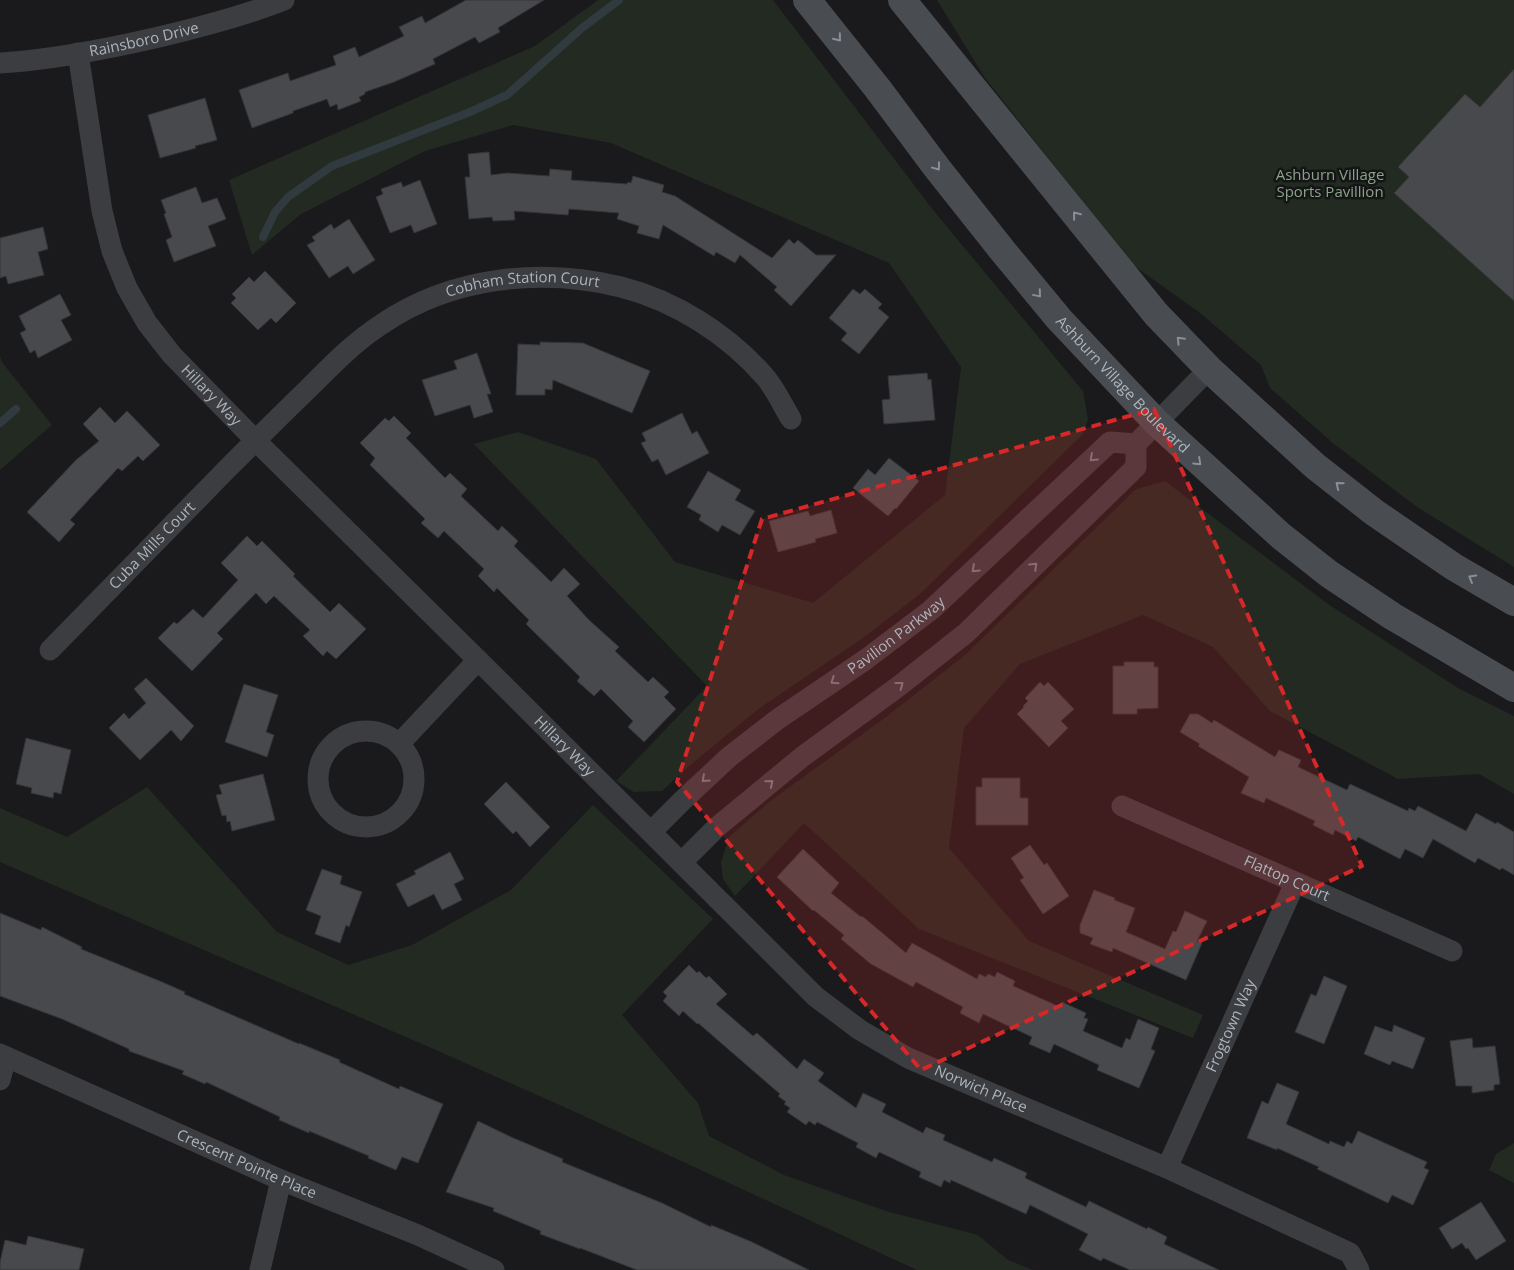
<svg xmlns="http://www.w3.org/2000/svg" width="1514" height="1270" viewBox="0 0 1514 1270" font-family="'Open Sans',sans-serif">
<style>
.green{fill:#222a22}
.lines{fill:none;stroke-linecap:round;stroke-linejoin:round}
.stream{stroke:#313b3f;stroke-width:8}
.building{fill:#47494c;stroke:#343538}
.minor{stroke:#3b3d41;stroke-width:21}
.secondary{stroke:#494c51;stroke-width:28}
.oneway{stroke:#8a9096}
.oneway2{stroke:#7a7e84}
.marked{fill:#d62828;fill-opacity:0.2;stroke:#d62828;stroke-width:4;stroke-dasharray:10 6;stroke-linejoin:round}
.labels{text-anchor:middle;stroke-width:5;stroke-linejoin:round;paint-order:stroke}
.street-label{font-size:15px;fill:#adb4bb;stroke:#151517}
.park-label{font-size:15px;fill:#89a486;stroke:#151517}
</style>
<rect width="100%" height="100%" fill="#1a1a1c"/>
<path class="green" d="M598,0H773L934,211L1083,391L1088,419L1083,434L920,594L863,638L757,710L688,767L662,791L634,792L616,781L707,686L474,444L518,432L596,459L675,562L813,603L945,495L961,367L889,263L611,143L513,125L425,151L301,214L252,255L229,180L535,46Z
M937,0H1514V567L1417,507L1334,444L1270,388L1261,365L1200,313L1133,265L985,78Z
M0,356L2,362L52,425L0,470Z
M1165,481L1328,604L1458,688L1514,716V794L1479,774L1398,779L1270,711L1213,647L1143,615L1020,664L964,728L949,848L1029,941L1203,1015L1193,1038L919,929L804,823L735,896L723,879L721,862L729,837L769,802L886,717L965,655L1136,489Z
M147,787L277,932L348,965L412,945L511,890L593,805L713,919L622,1015L698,1103L709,1136L784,1175L886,1211L978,1235L1008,1260L1033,1270H917L573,1111L436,1050L0,862V808L67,837Z
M1514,1143V1183L1489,1170L1496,1154Z"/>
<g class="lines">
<path class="stream" d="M263,237L275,212L288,197L332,166L470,112L507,95L582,28L619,0
M0,423L16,409"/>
</g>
<path class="building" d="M466,0H544L498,28L500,32L479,43L475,37L433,59L435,64L394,82L365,92V94L359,97L361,101L338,110L337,104L330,107L327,99L293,111V113L252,128L239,90L288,73L290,81L336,65L333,56L355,47L359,57L404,36L399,27L422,16L425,23Z
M1514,69V301L1394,193L1409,177L1398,167L1465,94L1480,107Z
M205,98L217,140L195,146L196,148L160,158L148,115Z
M489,152L491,175L507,173L549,176L550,169L572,171L571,180L627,184L628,182L631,183L633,176L664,185L662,192L675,196L772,258L789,239L794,244L798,240L816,255H836L791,306L774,290L777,287L740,255L735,263L716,252L714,256L663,225L659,239L637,233L639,226L617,219L619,213L569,209L568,215L514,211L515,220L493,221L492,217L469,219L465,177H470L468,154Z
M420,180L437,224L414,233L411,225L390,233L376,197L383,194L381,189L401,182L403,187Z
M196,187L202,203L217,198L226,219L208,226L216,246L174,262L166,240L172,237L164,214L166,213L161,200Z
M349,219L375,260L353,274L348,266L329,278L307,245L315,241L312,237L331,224L334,229Z
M43,227L48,249L38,252L44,275L8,284L6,276L0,278V238Z
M265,271L296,303L276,323L271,318L258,330L231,303L236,298L232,294L249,277L254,282Z
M853,289L860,294L865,289L882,304L878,308L889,317L859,354L841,340L847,333L829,318Z
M60,294L71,315L61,320L72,340L38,358L35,350L30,353L20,333L26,330L19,316Z
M540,342L583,343L650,371L632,413L553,380L552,390L545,389V395H516L518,344L540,345Z
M477,353L491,394H487L493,412L474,418L470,405L435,416L422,380L457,369L454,361Z
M927,373L928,380L931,379L935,420L884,424L882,400L890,399L888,376Z
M100,407L115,423L127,411L160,445L143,461L138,456L122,471L118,468L70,520L75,524L59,542L27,512L76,460L99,441L83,424Z
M682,413L692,434L697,431L709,453L666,475L658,459L652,462L641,443L646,441L642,433Z
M394,416L411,433L406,438L445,478L450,473L467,489L461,496L498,531L502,526L518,541L514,546L544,575L551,582L564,568L580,584L567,596L589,620L619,647L615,651L648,682L653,677L669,692L664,697L676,709L644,742L628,727L633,721L601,689L594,696L577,681L580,677L526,624L529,620L497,588L494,592L478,576L484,569L444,531L438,538L421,523L425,519L370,465L375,458L360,443L385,418L389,421Z
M889,458L919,481L896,509L895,508L888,516L853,488L868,469L875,475Z
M708,471L741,490L735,500L755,511L740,535L722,525L718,532L699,520L701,515L687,507Z
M831,510L837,533L815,539L816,542L778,552L769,521L808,511L810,516Z
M247,536L257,546L262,541L295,574L293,576L330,612L339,603L366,629L336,659L327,651L323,656L303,636L310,630L274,596L266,604L256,593L217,633L223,639L192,671L158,638L174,622L177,624L193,609L203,618L238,580L221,563Z
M1124,662H1154V667H1158V708L1137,709V714H1113V666H1124Z
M146,678L194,726L181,741L171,730L140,760L109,728L124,713L129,719L146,703L134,689Z
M1040,682L1044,686L1048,682L1074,709L1061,721L1068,728L1049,747L1017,714L1024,707L1023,706L1028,701L1025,698Z
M244,684L278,695L266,732L274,735L267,757L225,742Z
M1190,714H1198L1212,723L1214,720L1275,757L1279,750L1301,760L1298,767L1347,790L1350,784L1408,811L1409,808L1415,811L1418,806L1466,831L1476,813L1496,824L1497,822L1514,832V875L1502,868L1500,870L1478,858L1475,863L1433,839L1423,858L1405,849L1400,859L1358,837L1356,841L1335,830L1333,835L1313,825L1315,821L1266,798L1264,803L1241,793L1249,777L1198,746L1200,744L1180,732Z
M26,738L71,750L61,794L54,792L53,798L31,793L32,788L16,784Z
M263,774L275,820L232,831L230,821L227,822L226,815L222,816L216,795L222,794L219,785Z
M982,778H1020V798H1028V825H976V787H982Z
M506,782L550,827L530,847L516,831L513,834L484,804Z
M1030,845L1044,865L1047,863L1069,896L1043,914L1020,880L1024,878L1011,858Z
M803,849L839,883L831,893L861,917L862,916L906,953L912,943L977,979L979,974L986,977L988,974L995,977L997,972L1015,981L1013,986L1060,1007L1062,1002L1086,1013L1084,1018L1088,1019L1083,1031L1122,1048L1126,1038L1130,1040L1138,1019L1159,1028L1151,1049L1155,1051L1139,1088L1097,1070L1099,1065L1054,1044L1050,1053L1029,1044L1032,1037L983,1014L979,1023L960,1013L963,1007L916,982L913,987L871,964L841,939L844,935L814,910L813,911L777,877Z
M450,852L464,879L454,884L462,900L442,910L434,894L408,907L396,884L416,874L414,871Z
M322,869L342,876L340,884L362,892L349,927L346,925L340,943L315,934L321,916L306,910Z
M1094,890L1115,898L1114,900L1135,908L1126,932L1165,949L1173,931L1176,932L1185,911L1207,921L1197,941L1202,943L1186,980L1113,948L1112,952L1090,944L1093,938L1080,933V925Z
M0,913L41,930L42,927L82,947L81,949L162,982L185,992L184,994L299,1044V1043L340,1060L339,1062L399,1089L400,1086L443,1104L418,1163L402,1157L396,1170L368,1158L369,1156L309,1131V1133L279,1120L280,1117L206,1082L205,1084L182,1074L184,1071L129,1051V1049L62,1019L0,996Z
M689,965L697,973L699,971L706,978L709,976L727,994L716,1004L753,1036L757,1033L797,1069L804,1059L824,1073L818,1081L856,1108L863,1093L886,1104L882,1112L923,1133L926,1127L945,1135L943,1140L992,1162L994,1158L1027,1173L1025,1178L1086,1207L1089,1201L1147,1229L1148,1227L1167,1237L1164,1244L1219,1270H1130L1103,1258L1101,1261L1079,1250L1088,1234L1030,1205L1026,1214L951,1180L950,1183L944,1180L941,1187L919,1177L921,1172L879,1152L876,1158L856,1147L858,1143L817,1122L815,1125L809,1121L806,1125L787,1112L790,1108L784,1104L786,1102L778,1096L780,1094L698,1023L697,1024L683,1011L679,1016L663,1001L667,996L663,992Z
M1324,976L1347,986L1324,1044L1295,1032L1311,994L1316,996Z
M1394,1025L1425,1038L1413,1069L1392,1061L1390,1065L1364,1054L1375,1026L1392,1032Z
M1472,1038L1473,1048L1495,1046L1500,1084L1494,1085V1090L1472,1093V1086H1456L1450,1041Z
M1277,1083L1299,1092L1286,1124L1329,1144L1330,1141L1344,1147L1347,1141L1352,1144L1358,1131L1427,1162L1424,1168L1429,1170L1413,1205L1392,1195L1388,1203L1317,1169L1319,1167L1277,1148V1150L1247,1138L1262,1101L1268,1104Z
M478,1121L511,1137L563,1159L562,1162L662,1203L711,1227V1225L752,1242L809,1270H637L580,1248V1249L540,1234L541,1231L493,1211L494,1208L446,1192Z
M1481,1202L1506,1241L1476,1260L1468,1248L1466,1249L1462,1243L1452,1249L1439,1228Z
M28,1236L84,1249L79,1270H0V1262L5,1240L26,1245Z"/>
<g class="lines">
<g class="minor">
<path id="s1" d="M78,53L102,211L112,251L127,288L147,323L172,355L255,440L478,660L816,997L860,1030L908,1058L1167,1168L1350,1253L1359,1270"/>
<path id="s2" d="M0,63C53,60 107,49 159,37C201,27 244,16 284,0"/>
<path id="s3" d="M50,650C109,590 168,529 227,469C254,442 281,415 308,389C331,366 354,342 382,324C451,277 541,267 621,287C676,301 729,335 766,378C776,390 783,406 791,419"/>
<circle cx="366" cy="779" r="48"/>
<path d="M399,744L478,660"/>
<path id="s4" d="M1122,806L1452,951"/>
<path id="s5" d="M651,832L684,799L729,757L778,719L865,660L931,610L1110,442L1136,444"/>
<path d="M682,862L717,827L802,757L899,686L966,633L1136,467V444L1209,369"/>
<path id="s6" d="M0,1054L281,1180L418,1235L494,1270"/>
<path d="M0,1080L6,1057"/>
<path id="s7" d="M1167,1168L1295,883"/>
<path d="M260,1270L281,1180"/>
</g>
<g class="secondary">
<path id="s8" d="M807,0L878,89L937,168L1002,250L1059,319L1157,423L1281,536L1329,574L1392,616L1514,688"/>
<path d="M902,0L1156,314L1209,369L1315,466L1375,513L1454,567L1514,602"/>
</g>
</g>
<defs><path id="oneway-chevron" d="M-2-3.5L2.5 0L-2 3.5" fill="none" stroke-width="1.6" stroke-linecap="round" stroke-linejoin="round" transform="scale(1.25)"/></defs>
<g class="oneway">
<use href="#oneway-chevron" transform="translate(838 38) rotate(51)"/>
<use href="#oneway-chevron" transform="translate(937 167) rotate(53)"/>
<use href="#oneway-chevron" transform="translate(1076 215) rotate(-129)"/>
<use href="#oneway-chevron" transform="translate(1038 294) rotate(50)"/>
<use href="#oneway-chevron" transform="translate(1180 340) rotate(-134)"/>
<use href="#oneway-chevron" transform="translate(1198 462) rotate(43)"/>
<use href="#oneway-chevron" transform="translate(1339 485) rotate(-141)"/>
<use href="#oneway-chevron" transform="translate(1472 578) rotate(-150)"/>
</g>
<g class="oneway2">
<use href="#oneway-chevron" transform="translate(1093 458) rotate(137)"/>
<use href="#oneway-chevron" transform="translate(1034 566) rotate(-44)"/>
<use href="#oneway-chevron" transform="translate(975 569) rotate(137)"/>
<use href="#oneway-chevron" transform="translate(834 681) rotate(146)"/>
<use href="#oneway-chevron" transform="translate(900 685) rotate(-37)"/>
<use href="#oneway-chevron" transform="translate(705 779) rotate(138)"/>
<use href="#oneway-chevron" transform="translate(770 783) rotate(-40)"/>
</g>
<path class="marked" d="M1154,409L1362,866L921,1070L677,782L762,519Z"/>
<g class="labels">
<g class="street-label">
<text dy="5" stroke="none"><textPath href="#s2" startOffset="146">Rainsboro Drive</textPath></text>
<text dy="5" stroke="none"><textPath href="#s3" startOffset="615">Cobham Station Court</textPath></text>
<text dy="5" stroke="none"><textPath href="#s8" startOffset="498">Ashburn Village Boulevard</textPath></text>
<text dy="5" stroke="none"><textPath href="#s1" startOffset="378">Hillary Way</textPath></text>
<text dy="5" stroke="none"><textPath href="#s3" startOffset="146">Cuba Mills Court</textPath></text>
<text dy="5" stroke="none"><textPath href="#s5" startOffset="315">Pavilion Parkway</textPath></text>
<text dy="5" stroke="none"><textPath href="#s1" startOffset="876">Hillary Way</textPath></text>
<text dy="5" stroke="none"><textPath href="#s4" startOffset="180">Flattop Court</textPath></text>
<text dy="5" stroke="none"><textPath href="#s7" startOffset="156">Frogtown Way</textPath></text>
<text dy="5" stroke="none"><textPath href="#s1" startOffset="1421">Norwich Place</textPath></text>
<text dy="5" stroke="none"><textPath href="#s6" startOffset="270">Crescent Pointe Place</textPath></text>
</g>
<g class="park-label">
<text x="1330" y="180">Ashburn Village<tspan x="1330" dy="17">Sports Pavillion</tspan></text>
</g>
</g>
</svg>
